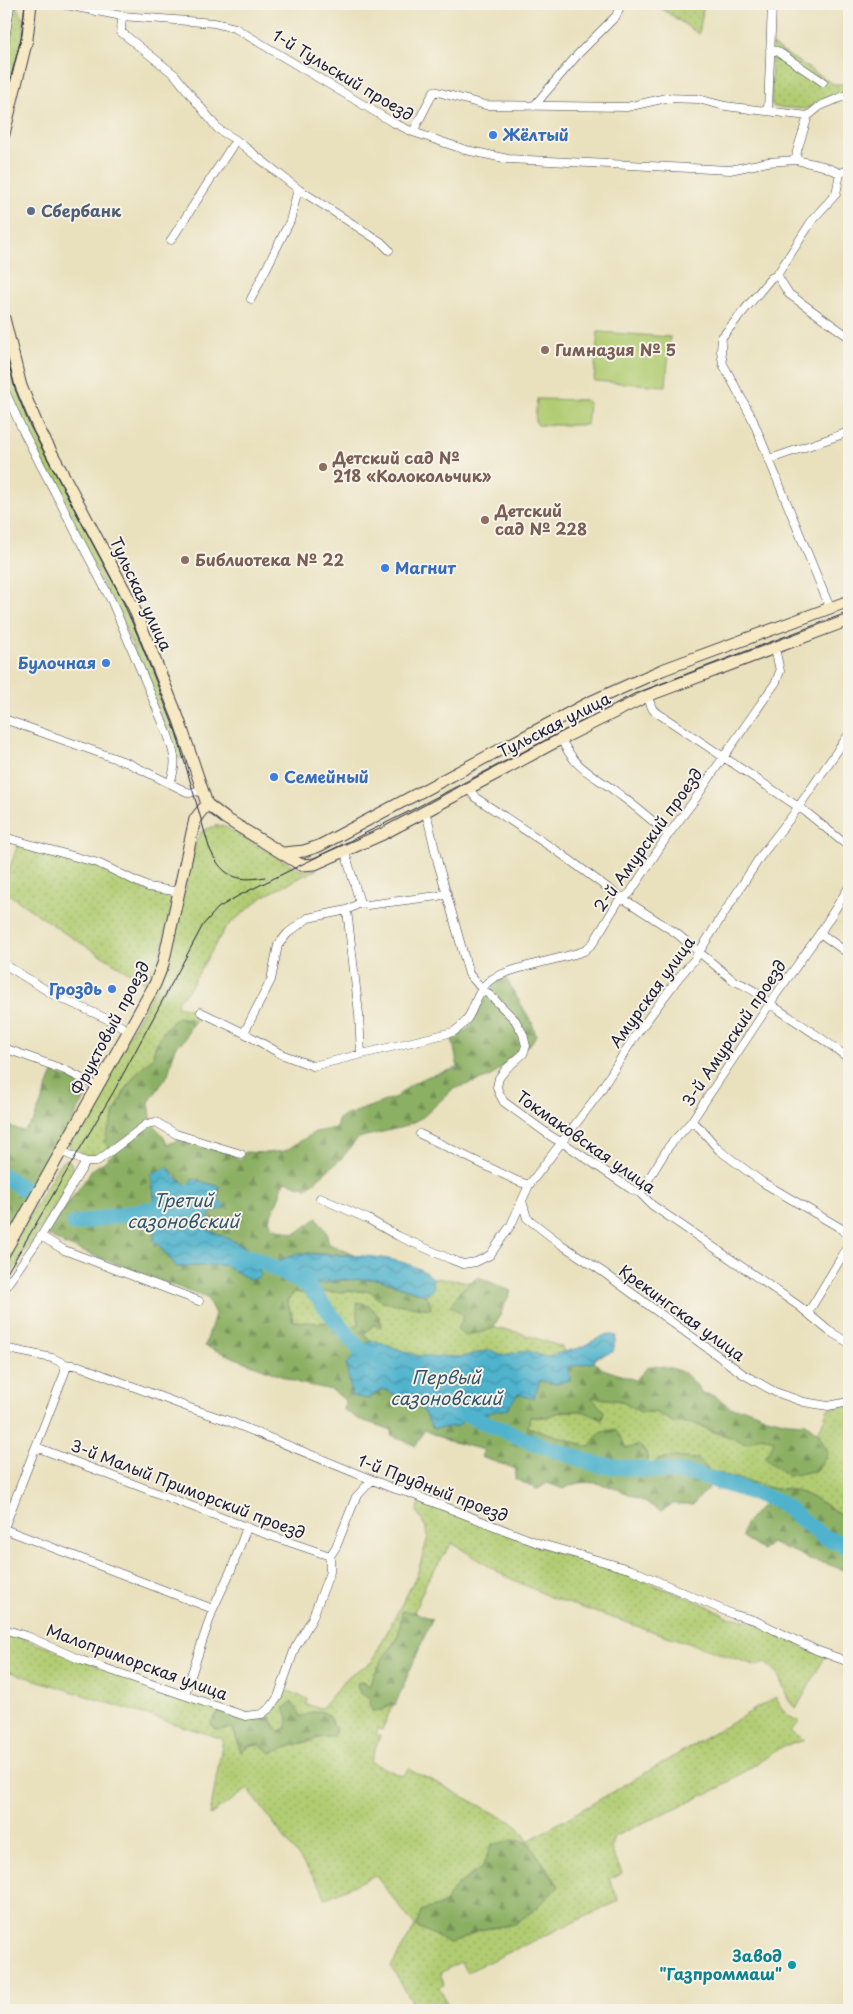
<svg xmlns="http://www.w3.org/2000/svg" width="853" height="2014" viewBox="0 0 853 2014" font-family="'Playpen Sans',sans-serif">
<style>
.grass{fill:url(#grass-dots);stroke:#6a7756;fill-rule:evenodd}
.forest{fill:url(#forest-firs);stroke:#576950;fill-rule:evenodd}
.garden{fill:#b1cc72;stroke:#6a7756}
.water{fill:url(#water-waves);stroke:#386a84}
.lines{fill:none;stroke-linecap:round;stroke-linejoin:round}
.river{stroke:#4fb3cd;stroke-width:16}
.street-casing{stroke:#403f4f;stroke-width:9}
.secondary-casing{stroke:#403f4f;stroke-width:13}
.street{stroke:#fff;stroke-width:8}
.secondary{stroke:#f6e9c3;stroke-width:11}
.tram{stroke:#22223b;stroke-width:1}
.shop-dot{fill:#3f7fe0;stroke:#f7f3e8;stroke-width:2}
.service-dot{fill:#5c6f8a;stroke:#f7f3e8;stroke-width:2}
.education-dot{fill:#8d6e63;stroke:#f7f3e8;stroke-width:2}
.culture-dot{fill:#0f9aa8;stroke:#f7f3e8;stroke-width:2}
.labels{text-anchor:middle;stroke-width:4;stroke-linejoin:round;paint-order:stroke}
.street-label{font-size:16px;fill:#22223b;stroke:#f7f3e8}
.shop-label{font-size:16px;font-weight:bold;fill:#366cbe;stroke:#f7f3e8;text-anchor:start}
.service-label{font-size:16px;font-weight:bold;fill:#4e5e75;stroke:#f7f3e8;text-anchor:start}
.education-label{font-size:16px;font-weight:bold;fill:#785e54;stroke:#f7f3e8;text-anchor:start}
.culture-label{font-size:16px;font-weight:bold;fill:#0d838f;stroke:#f7f3e8;text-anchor:end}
.water-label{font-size:18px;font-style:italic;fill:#32556e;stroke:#f7f3e8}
</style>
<defs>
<pattern id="grass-dots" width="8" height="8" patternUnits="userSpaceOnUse" patternTransform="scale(1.25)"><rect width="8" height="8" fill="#b1cc72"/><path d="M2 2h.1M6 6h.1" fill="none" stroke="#98af64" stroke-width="1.8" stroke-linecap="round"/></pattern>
<pattern id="forest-firs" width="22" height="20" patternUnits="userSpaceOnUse" patternTransform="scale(1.25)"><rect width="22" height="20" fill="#8cb064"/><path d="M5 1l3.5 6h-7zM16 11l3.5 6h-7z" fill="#728f54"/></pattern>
<pattern id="water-waves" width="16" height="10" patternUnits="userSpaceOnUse" patternTransform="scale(1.25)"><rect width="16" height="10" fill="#4fb3cd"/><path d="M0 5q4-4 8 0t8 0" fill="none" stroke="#4191a8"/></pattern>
</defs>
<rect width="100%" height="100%" fill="#f7f3e8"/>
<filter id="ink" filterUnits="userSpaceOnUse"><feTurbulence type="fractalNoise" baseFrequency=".02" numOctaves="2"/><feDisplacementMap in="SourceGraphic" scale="10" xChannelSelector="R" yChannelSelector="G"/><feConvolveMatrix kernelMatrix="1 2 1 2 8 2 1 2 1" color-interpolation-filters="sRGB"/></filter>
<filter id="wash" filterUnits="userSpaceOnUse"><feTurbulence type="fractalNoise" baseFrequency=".0096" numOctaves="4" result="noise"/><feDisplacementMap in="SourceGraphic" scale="20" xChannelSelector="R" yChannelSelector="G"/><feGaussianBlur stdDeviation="1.12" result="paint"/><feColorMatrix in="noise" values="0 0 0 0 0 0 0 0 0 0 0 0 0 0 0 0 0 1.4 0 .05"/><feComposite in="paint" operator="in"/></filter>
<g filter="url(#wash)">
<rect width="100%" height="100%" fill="#e9e1be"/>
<path class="grass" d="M655,4H704L699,34Z
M16,7C24,15 24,26 24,37L4,117V62L8,44L13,9Z
M772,45L833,84H849V92L804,109L774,107L771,103Z
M4,337L8,355C70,486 137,615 185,752L184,757L181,759L177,757L129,637L12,402L4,377Z
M218,825L225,827L300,870L317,869L264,896L232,922L224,930L188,991L178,1000L177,1007H183L201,1014L191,1026L190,1019L155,1046L153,1058C125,1078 116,1110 105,1141L110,1148C94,1159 89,1160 71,1151L69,1145L168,964L196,840L202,831Z
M18,844L97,867L146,890L167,895L171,898L172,904L158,964L148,984L63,932L4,891V885Z
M65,1160L70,1161L74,1169L71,1182L4,1284V1262L60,1163Z
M433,1278L470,1282L459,1292L464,1316L479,1333L494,1328L517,1332L562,1347L564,1352L545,1357L528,1351L503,1355L490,1350L462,1357L419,1356L370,1340L364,1335L373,1325L382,1326L379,1315L351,1327L339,1320L323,1323L294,1321L287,1301L295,1292L311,1295L320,1292L370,1291L383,1302L430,1309L429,1299L425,1295L434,1289Z
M590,1397L621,1401L640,1412H655L675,1423H693L721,1435L762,1436L775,1441L828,1452L818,1433L828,1409L849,1405V1519C828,1508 800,1485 775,1490L710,1471L698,1459L652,1465L647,1464L646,1452L626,1449L622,1439L590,1447L528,1427L530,1417H546L563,1411H583L602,1420Z
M423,1502L537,1546L629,1575L706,1605L727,1617L746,1620L796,1641L804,1649L826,1655L796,1709L789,1701L777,1672L765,1662L758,1666L552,1598L503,1575L452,1543L427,1581L414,1612L402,1611C401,1619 401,1628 398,1635C392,1650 365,1678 370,1694C371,1700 378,1705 382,1710L393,1704L382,1730L378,1729L376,1734L380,1736L370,1762L402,1776L409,1768L413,1772L428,1778L517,1825L528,1841L776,1697C781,1710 787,1716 800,1722L791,1731L805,1740L782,1747L719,1788L615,1836L611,1849L622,1873L609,1879L619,1901L467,1972L460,1962L440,1973L444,1985L439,1987L450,2010H417L391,1967L415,1926L375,1875L325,1899L321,1887L248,1789L210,1815L223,1739L4,1670V1632L220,1710L217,1730L233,1728L241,1752C259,1738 282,1748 303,1743C316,1740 318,1737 333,1737L312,1712L301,1717L288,1718L287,1728L278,1731L270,1717H264C274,1709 280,1702 285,1690L308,1699L306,1705L322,1708L345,1680L351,1674L371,1663L417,1575L428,1537L427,1530L417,1511L419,1504ZM528,1842L559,1886L540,1905L515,1924L479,1930L451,1944L421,1911L444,1904L457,1885L483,1867L491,1845Z"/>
<path class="forest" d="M505,977L532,1023L536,1035L532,1042L490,1077L453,1089L423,1117L403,1127L358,1138L341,1159L307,1188L286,1181L281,1187L280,1195L269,1220L273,1227L295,1234L317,1218L326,1231L329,1244L356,1255L301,1253L280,1260L276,1270L325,1283L339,1280L378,1279L425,1295L429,1299L431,1309L382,1302L370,1291L320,1292L311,1295L295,1292L287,1301L293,1321L323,1323L339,1320L351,1327L360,1324L357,1316V1302C372,1304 378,1313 382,1327L373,1325L364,1335L370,1340L346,1364L368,1399L383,1389L420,1406L465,1414L487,1413L540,1381L556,1384L570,1380L568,1367L594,1362L603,1369L635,1380L649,1366C676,1367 686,1369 702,1393L715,1396L731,1408L747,1409L767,1417L788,1422L806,1423L818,1433L828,1452L818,1470L788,1476L764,1458L775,1441L762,1436L746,1443L693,1423H675L655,1412H640L621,1401L591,1397L604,1411L602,1420L583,1411H563L546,1417H530L528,1427L590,1447L599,1433L615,1429L622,1439L626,1449L639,1445L646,1452L648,1464L652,1465L657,1460L675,1457L698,1459L710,1471L775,1489C800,1485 828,1508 849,1519V1572L827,1564L809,1560L800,1554L771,1543L762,1550L742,1537L745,1524L765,1502L713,1483L693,1504H673L661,1511C634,1497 593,1470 564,1489L547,1483L538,1489L515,1479L516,1469L481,1457L484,1450L449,1441L424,1430L416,1446L391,1435L392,1430L358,1419L344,1410L345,1400L332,1390L299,1383L205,1346L215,1314L207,1298L63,1244L46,1234L93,1169L104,1162L117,1149L110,1148L104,1142C116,1110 125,1078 153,1058C155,1039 164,1030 177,1017L190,1019L191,1026L184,1040L175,1047L168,1075L149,1102L152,1124L162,1134L167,1144L182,1139L226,1151L240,1160L245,1152L265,1153L285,1151L315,1132L336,1128L339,1118L396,1097L412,1084L429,1076L458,1068L452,1037C457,1034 466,1032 469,1027C483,1011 485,986 505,977ZM168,1167L211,1212L204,1228L246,1247L251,1280L224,1265L177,1267L154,1240L156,1208L151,1174Z
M53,1073L80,1082L86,1086L85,1098L4,1244V1124L23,1131L34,1120Z
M479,1277L511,1291L494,1328L479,1333L464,1335L457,1329L464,1316L450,1306C458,1293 465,1284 479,1277Z
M402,1611L414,1612L432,1619L395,1705L391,1704L382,1710L372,1711L369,1703L370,1697L364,1696L359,1692L357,1683L363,1681L369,1686L384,1656L393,1646L399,1633Z
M291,1702L298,1710L301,1717C323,1706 326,1710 336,1730L333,1737H319L271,1753L259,1744L248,1746L241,1752L233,1728L217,1730L210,1723L220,1710L253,1720L270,1717L278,1731L287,1728L288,1718L284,1708Z
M511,1840L528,1842L559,1886L540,1905L515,1924L479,1930L451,1944L416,1926L421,1911L444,1904L457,1885L483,1867L491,1845Z"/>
<path class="garden" d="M598,332L670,337L666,386L594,381Z
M537,399L586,400L589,403L587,425H538L535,421Z"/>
<path class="water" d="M168,1167L175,1177L187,1185L193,1179L220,1187L218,1198L226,1208L211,1212L204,1228C235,1243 250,1241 261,1276L251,1280L224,1265L177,1267L154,1240L156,1208L151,1174Z
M301,1253C343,1257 399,1250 433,1278L434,1289L425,1295L378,1279L339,1280L308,1286L296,1285L282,1280L276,1270L280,1260Z
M607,1334L616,1336L613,1352L596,1357L594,1362L568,1367L570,1380L556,1384L540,1381L533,1399L518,1394L507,1409L487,1413L465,1414L459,1426L433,1429L420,1406L383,1389L368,1399L352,1396L346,1364L370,1340L419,1356L462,1357L490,1350L503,1355L528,1351L545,1357L579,1348Z"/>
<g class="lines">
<path class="river" d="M4,1176L28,1192
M74,1224L156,1208L172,1222
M236,1254L256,1259L308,1286L360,1350L377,1363
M445,1403L465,1414L529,1441L598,1465L695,1474L778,1501L824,1537L849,1547"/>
</g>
</g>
<g filter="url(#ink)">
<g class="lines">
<defs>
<path id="street" d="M61,4L122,16L214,23L235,28L392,122L413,132L466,150L508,159L730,170L768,162L796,160L823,166L840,173L849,170
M122,16L121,32L175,75L218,129L236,140L298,189L381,242L389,250
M4,46L10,6L14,4
M770,50L777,51L823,82
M534,106L579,53L616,16L621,4
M768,111L772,4
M413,132L434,91L485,105L627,107L666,98L698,99L725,106L808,116
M796,160L797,151L808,116L820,106L849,94
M171,240L236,140
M777,275L789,294L849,337
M251,299L290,221L298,189
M4,389L23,431L112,602L168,735C174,754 178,763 170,782
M770,459L849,432
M830,608L752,418L723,364L721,351L722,337L771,278L777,275L813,219L836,194L840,173
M647,696L653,710L806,812L849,847
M4,719L128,763L189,793L202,790
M561,739C576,769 589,772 615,791C633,805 652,819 668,835
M468,788L476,798L560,853L616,894L676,933L734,981C752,987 764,999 779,1010C803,1026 827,1041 849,1059
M424,811L428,820L438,863L469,974L482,989L492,997L515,1020L523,1034L526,1046L523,1054L506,1069L499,1078L497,1087L499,1093L504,1102L552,1137L568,1146L631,1189L640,1193L652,1205L799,1306L829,1331L849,1343
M4,837L98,863L148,887L180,892
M360,903L367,905L438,896L447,893
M347,910L359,1014L361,1054
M820,933L849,954
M4,964L54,995L114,1022L129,1031
M201,1012L244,1033L281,1054L313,1066L453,1032C477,1017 471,998 488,982C501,969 563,959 584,951L593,943L618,902L630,893L668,835L696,798L718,765L776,682L780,671L775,648
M244,1033L271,980L278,945L288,933L308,918L347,910L360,903L345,852
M4,1048L65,1070L98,1087
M691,1122L700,1128L719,1150L762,1182L842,1229L849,1237
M420,1134L517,1181L529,1185
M61,1151L86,1162H96L147,1124L156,1122L176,1134L241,1154
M640,1193L669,1146L691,1122L775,996L820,933L849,887
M320,1198L368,1219L398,1236L450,1259L463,1264L476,1262L490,1255L511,1225L529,1185L597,1096L633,1039L679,977L694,960L760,857L792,816L849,734
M522,1201L527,1218L562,1245L603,1272L743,1374L775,1392L804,1402L828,1406L849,1402
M41,1236L64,1250L199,1301
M4,1289L41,1236L86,1162
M808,1313L847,1248L849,1241
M4,1348L52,1358L65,1364L79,1366L190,1408L226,1420L392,1488L412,1494L538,1543L632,1570L732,1614L754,1620L816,1650L849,1662
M36,1447L254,1530L330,1556
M4,1528L65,1372V1364
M4,1529L213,1609
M4,1629L29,1637L81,1660L245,1716L262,1714L271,1707L278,1697L295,1648L312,1619L330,1572V1556L336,1547L356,1497L372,1480
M185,1694L213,1609L232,1568L247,1527"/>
<path id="secondary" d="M4,134L27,39L31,4
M4,318L21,386L39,429L134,608L179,720L207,804L225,818L301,865L315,864L383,834L561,739L647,696L849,620
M284,853L304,851L319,846L588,703L662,670L849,601
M4,1253L155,984L163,964L195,819L207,804"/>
</defs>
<use href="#street" class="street-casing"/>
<use href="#secondary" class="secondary-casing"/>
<use href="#street" class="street"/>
<use href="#secondary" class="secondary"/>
<path class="tram" d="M4,103L22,35L25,4
M4,344L15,389L30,426L121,597L138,636L176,732L209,847C221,875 235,883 265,877
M4,1278L114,1091L203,925L218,908L238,896L404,814L634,694L849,612"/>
</g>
</g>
<g class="shop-dot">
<circle cx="493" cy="135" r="5"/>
<circle cx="385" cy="568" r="5"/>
<circle cx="106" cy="663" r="5"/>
<circle cx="274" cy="777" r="5"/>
<circle cx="112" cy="989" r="5"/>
</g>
<circle class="service-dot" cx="31" cy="211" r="5"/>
<g class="education-dot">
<circle cx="545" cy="350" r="5"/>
<circle cx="323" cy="467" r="5"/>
<circle cx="485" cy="520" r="5"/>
<circle cx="185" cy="560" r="5"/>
</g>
<circle class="culture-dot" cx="792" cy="1965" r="5"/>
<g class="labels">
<g class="street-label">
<text transform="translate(343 75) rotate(31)" y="6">1-й Тульский проезд</text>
<text transform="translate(141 594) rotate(65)" y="6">Тульская улица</text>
<text transform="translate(554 725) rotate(-27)" y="6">Тульская улица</text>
<text transform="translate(648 840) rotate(-54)" y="6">2-й Амурский проезд</text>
<text transform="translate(652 992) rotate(-54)" y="6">Амурская улица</text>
<text transform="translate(110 1028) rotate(-62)" y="6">Фруктовый проезд</text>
<text transform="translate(734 1033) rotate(-56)" y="6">3-й Амурский проезд</text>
<text transform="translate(586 1142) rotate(35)" y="6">Токмаковская улица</text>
<text transform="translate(682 1313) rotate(36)" y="6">Крекингская улица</text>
<text transform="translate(433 1488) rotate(21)" y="6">1-й Прудный проезд</text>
<text transform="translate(188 1489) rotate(21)" y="6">3-й Малый Приморский проезд</text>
<text transform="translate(137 1662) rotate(20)" y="6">Малоприморская улица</text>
</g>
<g class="shop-label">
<text x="503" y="141">Жёлтый</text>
<text x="395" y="574">Магнит</text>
<text x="96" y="669" text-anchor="end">Булочная</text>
<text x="284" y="783">Семейный</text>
<text x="102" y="995" text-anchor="end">Гроздь</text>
</g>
<g class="service-label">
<text x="41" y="217">Сбербанк</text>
</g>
<g class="education-label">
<text x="555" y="356">Гимназия № 5</text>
<text x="333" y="464">Детский сад №<tspan x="333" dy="18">218 «Колокольчик»</tspan></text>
<text x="495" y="517">Детский<tspan x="495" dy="18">сад № 228</tspan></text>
<text x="195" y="566">Библиотека № 22</text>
</g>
<g class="culture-label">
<text x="782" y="1962">Завод<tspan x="782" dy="18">"Газпроммаш"</tspan></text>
</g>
<g class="water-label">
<text x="183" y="1207">Третий<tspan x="183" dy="21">сазоновский</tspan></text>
<text x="446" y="1384">Первый<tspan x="446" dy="21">сазоновский</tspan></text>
</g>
</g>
<rect width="853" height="2014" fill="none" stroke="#f7f3e8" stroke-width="20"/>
</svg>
